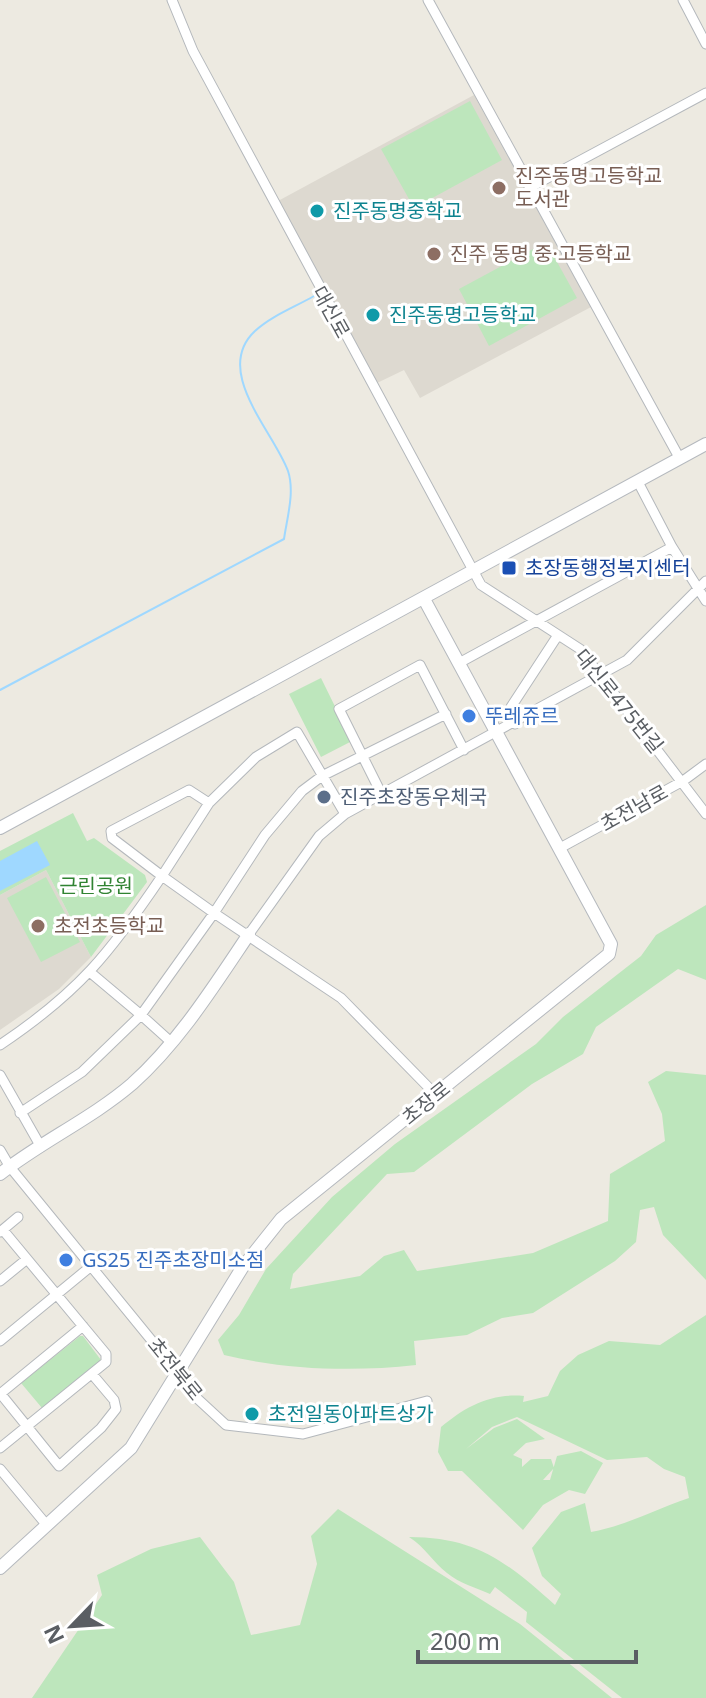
<svg xmlns="http://www.w3.org/2000/svg" width="706" height="1698" viewBox="0 0 706 1698" font-family="'Noto Sans','Noto Sans KR',sans-serif">
<style>
.education{fill:#ddd9d0}
.green{fill:#bde6bc}
.water{fill:#9fd8ff}
.lines{fill:none;stroke-linecap:round;stroke-linejoin:round}
.stream{stroke:#9fd8ff;stroke-width:2}
.street-casing{stroke:#b4b8bc;stroke-width:11}
.secondary-casing{stroke:#b5b9be;stroke-width:14}
.street{stroke:#fff;stroke-width:9}
.secondary{stroke:#fff;stroke-width:12}
.education-dot{fill:#8d6e63;stroke:#fff;stroke-width:3}
.culture-dot{fill:#0f9aa8;stroke:#fff;stroke-width:3}
.transit-dot{fill:#1a4fb4;stroke:#fff;stroke-width:3}
.shop-dot{fill:#3f7fe0;stroke:#fff;stroke-width:3}
.service-dot{fill:#5c6f8a;stroke:#fff;stroke-width:3}
.labels{text-anchor:middle;stroke-width:6;stroke-linejoin:round;paint-order:stroke}
.education-label{font-size:20px;fill:#785e54;stroke:#fff;text-anchor:start}
.culture-label{font-size:20px;fill:#0d838f;stroke:#fff;text-anchor:start}
.street-label{font-size:20px;fill:#5a5e63;stroke:#fff}
.transit-label{font-size:20px;fill:#164399;stroke:#fff;text-anchor:start}
.shop-label{font-size:20px;fill:#366cbe;stroke:#fff;text-anchor:start}
.service-label{font-size:20px;fill:#4e5e75;stroke:#fff;text-anchor:start}
.park-label{font-size:20px;fill:#308332;stroke:#fff}
</style>
<rect width="100%" height="100%" fill="#edeae1"/>
<path class="education" d="M474,95L591,307L420,398L404,370L377,383L278,201Z
M46,870L91,957L59,989L0,1030V895Z"/>
<path class="green" d="M470,101L502,160L414,208L381,149Z
M546,242L577,298L489,346L459,289Z
M321,678L352,741L321,757L289,694Z
M73,813L87,841L94,838L145,875L147,882L91,957L46,870L0,895V851Z
M46,877L80,942L41,962L7,898Z
M706,905V980L678,969L596,1027L583,1054L532,1084L414,1172L387,1174L293,1274L290,1289L360,1276L384,1256L404,1250L417,1271L533,1253L608,1221L610,1174L665,1141L662,1114L648,1082L666,1071L706,1075V1280L663,1235L654,1207L640,1210L636,1242L615,1261L533,1313L502,1318L467,1335L414,1341L416,1365C353,1372 286,1370 224,1355L218,1340L239,1315L266,1269L332,1197L395,1144L536,1044L563,1017L641,956L656,935Z
M706,1315V1698H622L526,1622L527,1612L495,1587L490,1594C476,1588 459,1583 447,1573C433,1562 425,1547 409,1537C476,1537 507,1562 555,1605L561,1594L542,1576L532,1548L561,1512L585,1503L591,1532C625,1526 656,1509 689,1498L685,1477L664,1469L647,1457L607,1460L517,1417L492,1427L466,1449L494,1428L517,1419L545,1439L526,1443L513,1455L522,1459V1467L531,1459H551L554,1468L543,1480H550L557,1456L581,1451L603,1463L585,1494L569,1490L543,1505L523,1530L462,1471H448L438,1452L441,1427C466,1406 491,1393 524,1396L523,1402L548,1396L560,1371L578,1355L609,1341L660,1345Z
M80,1336H83L101,1360L42,1408L21,1383Z
M338,1509L520,1624L612,1698H32L102,1595L97,1575L151,1549L200,1537L234,1582L251,1635L300,1625L317,1564L311,1536Z"/>
<path class="water" d="M37,841L50,865L0,891V861Z"/>
<g class="lines">
<path class="stream" d="M0,690L284,539C287,518 295,492 288,471C274,432 212,371 255,331C271,316 295,307 314,296"/>
<defs>
<path id="street" d="M172,0L193,51L481,585L580,649L706,814
M428,0L680,459
M683,0L706,44
M529,188L706,93
M638,482L672,547L706,601
M459,663L672,547
M515,724L509,713L511,707L558,635
M189,790L209,803L162,876L112,838L111,831Z
M381,793L339,709L420,665L464,750
M209,803L256,757L297,732L345,814
M560,848L683,781L706,764
M249,934L319,836L345,814L627,660L706,581
M171,1042L141,1015L214,913L341,998L436,1095
M0,1045C79,992 110,953 162,876L214,913L265,835L302,791L322,776L446,714
M0,1075L41,1147
M20,1113L82,1072L141,1015L91,973
M0,1150L10,1167L179,1374L187,1389L226,1425L303,1434L427,1401
M0,1232L18,1217
M0,1281L27,1259
M0,1341L90,1267
M0,1393L59,1466L101,1428L116,1409L114,1400L92,1374
M0,1394L83,1326
M0,1448L106,1362V1354L3,1230
M0,1469L45,1523"/>
<path id="secondary" d="M0,828L706,444
M0,1174C42,1141 91,1119 132,1084C179,1042 214,986 249,934
M0,1568L131,1448L242,1268L281,1219L609,954L611,944L424,599"/>
</defs>
<use href="#street" class="street-casing"/>
<use href="#secondary" class="secondary-casing"/>
<use href="#street" class="street"/>
<use href="#secondary" class="secondary"/>
</g>
<g class="education-dot">
<circle cx="499" cy="188" r="8"/>
<circle cx="434" cy="254" r="8"/>
<circle cx="38" cy="926" r="8"/>
</g>
<g class="culture-dot">
<circle cx="317" cy="211" r="8"/>
<circle cx="373" cy="315" r="8"/>
<circle cx="252" cy="1414" r="8"/>
</g>
<rect class="transit-dot" x="501" y="560" width="16" height="16" rx="4"/>
<g class="shop-dot">
<circle cx="469" cy="716" r="8"/>
<circle cx="66" cy="1260" r="8"/>
</g>
<circle class="service-dot" cx="324" cy="797" r="8"/>
<g class="labels">
<g class="education-label">
<text x="515" y="183">진주동명고등학교<tspan x="515" dy="23">도서관</tspan></text>
<text x="450" y="261">진주 동명 중·고등학교</text>
<text x="54" y="933">초전초등학교</text>
</g>
<g class="culture-label">
<text x="333" y="218">진주동명중학교</text>
<text x="389" y="322">진주동명고등학교</text>
<text x="268" y="1421">초전일동아파트상가</text>
</g>
<g class="street-label">
<text transform="translate(331 312) rotate(61)" y="7">대신로</text>
<text transform="translate(619 701) rotate(51)" y="7">대신로475번길</text>
<text transform="translate(634 808) rotate(-29)" y="7">초전남로</text>
<text transform="translate(426 1103) rotate(-39)" y="7">초장로</text>
<text transform="translate(175 1369) rotate(51)" y="7">초전북로</text>
</g>
<g class="transit-label">
<text x="525" y="575">초장동행정복지센터</text>
</g>
<g class="shop-label">
<text x="485" y="723">뚜레쥬르</text>
<text x="82" y="1267">GS25 진주초장미소점</text>
</g>
<g class="service-label">
<text x="340" y="804">진주초장동우체국</text>
</g>
<g class="park-label">
<text x="96" y="893">근린공원</text>
</g>
</g>
<g transform="translate(72 1626) rotate(245)" stroke="#ffffff" stroke-width="6" paint-order="stroke">
<path d="M0-6L14 30L0 20L-14 30Z" fill="#5a5e63"/>
<text y="-12" font-size="22" font-weight="bold" text-anchor="middle" fill="#5a5e63">N</text>
</g>
<path d="M418 1650v12h218v-12" fill="none" stroke="#5a5e63" stroke-width="4"/>
<text x="430" y="1650" font-size="24" fill="#5a5e63" stroke="#ffffff" stroke-width="6" paint-order="stroke">200 m</text>
</svg>
